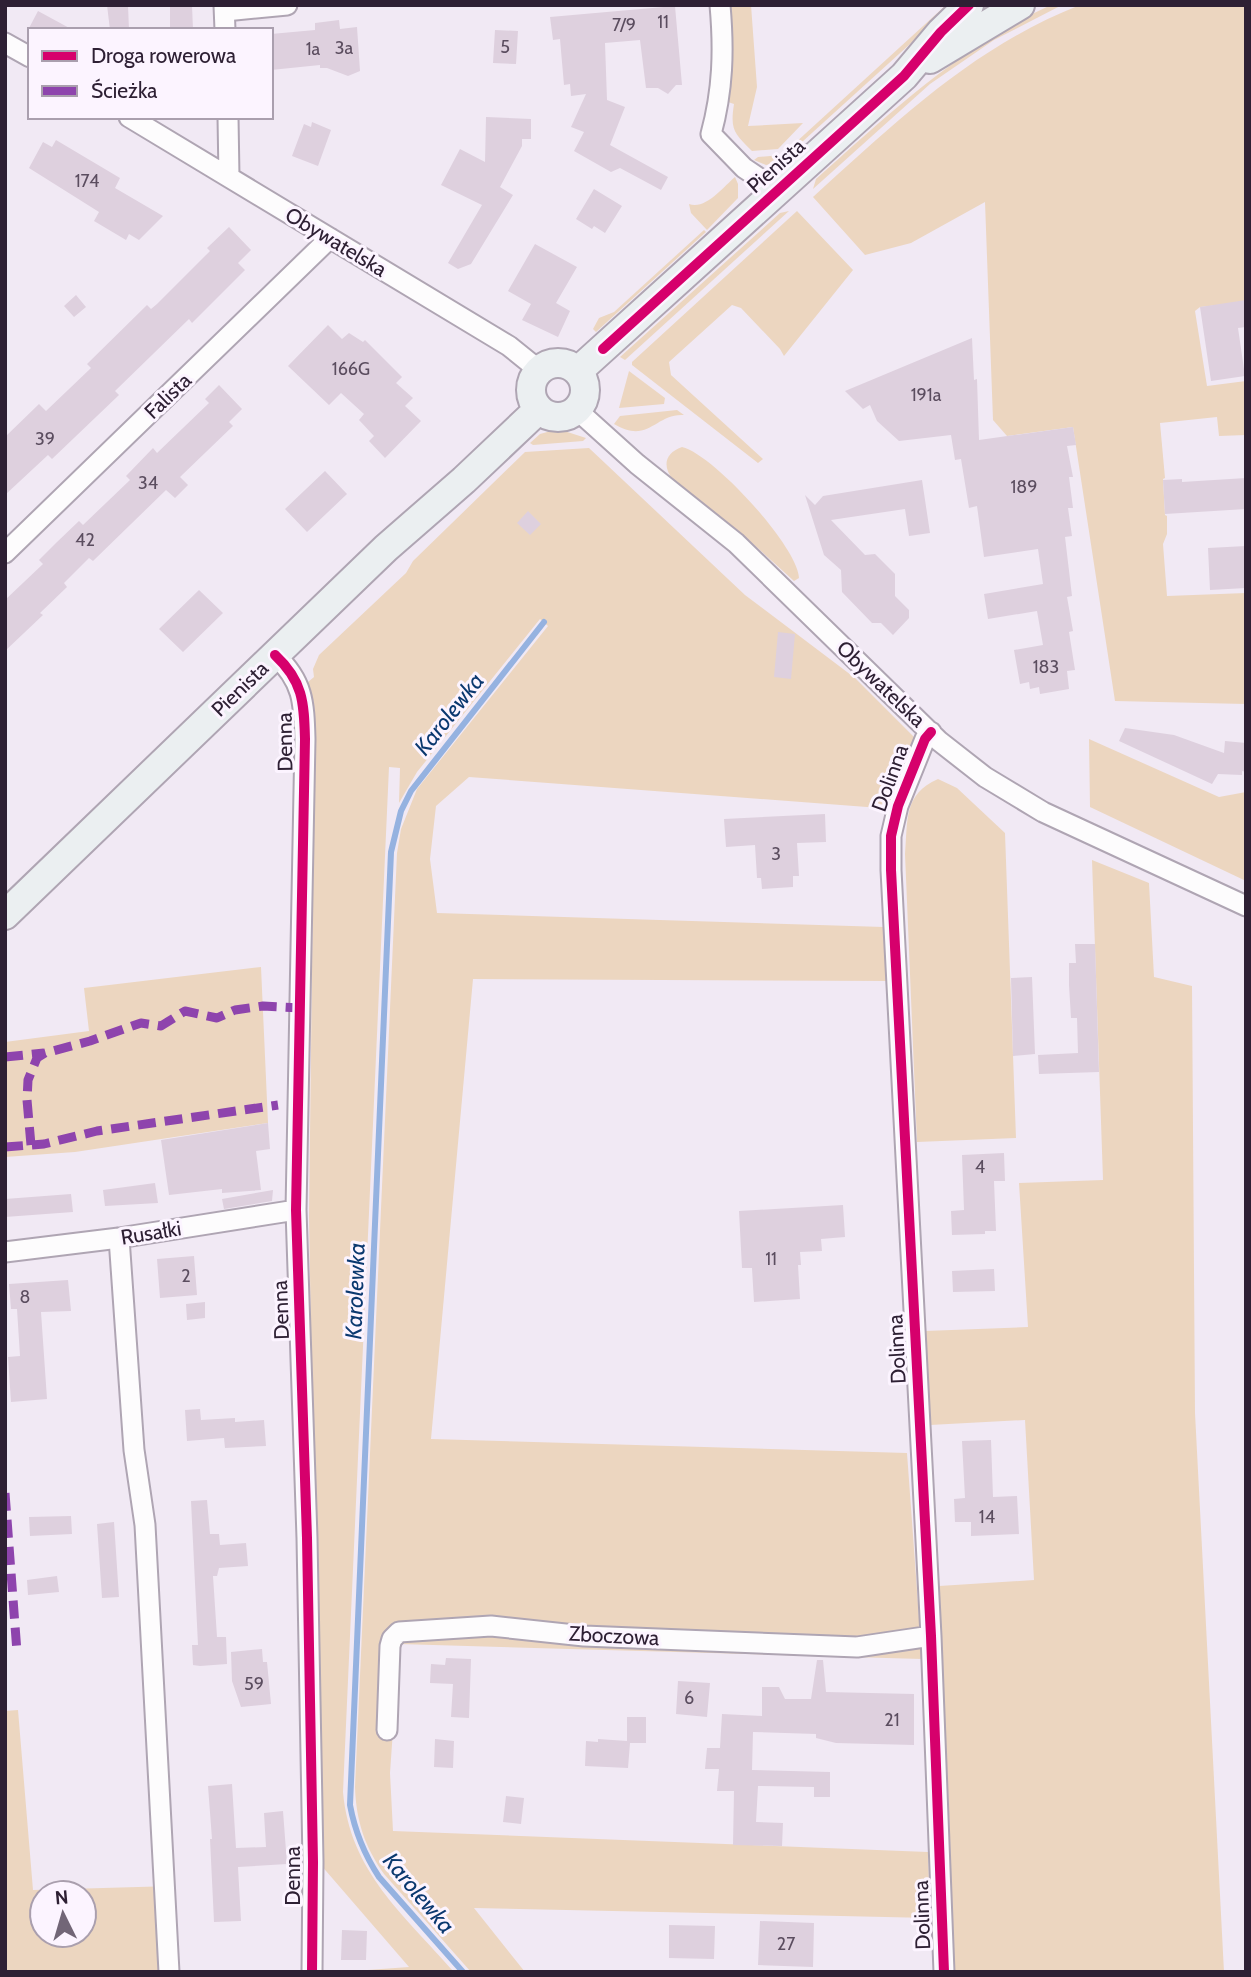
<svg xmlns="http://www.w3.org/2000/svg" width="1251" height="1977" viewBox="0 0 1251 1977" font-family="Cabin,sans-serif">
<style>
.green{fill:#ecd6c0;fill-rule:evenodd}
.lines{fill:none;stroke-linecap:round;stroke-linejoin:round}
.stream{stroke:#95b2e0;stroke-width:6}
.building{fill:#ded0de}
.street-casing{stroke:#afa5b3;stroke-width:23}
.secondary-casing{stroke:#afa5b3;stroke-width:32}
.street{stroke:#fdfcfd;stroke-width:19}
.secondary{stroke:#ebeff1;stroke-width:28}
.quiet{stroke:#8e44ad;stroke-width:9;stroke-dasharray:18 9;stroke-linecap:butt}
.cycleway-casing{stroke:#fcf4ff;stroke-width:15}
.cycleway{stroke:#d6006c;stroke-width:10}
.labels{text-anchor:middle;stroke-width:6;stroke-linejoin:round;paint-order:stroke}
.number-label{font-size:18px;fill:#5b4d5f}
.street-label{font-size:21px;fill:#2e2034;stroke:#fcf4ff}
.water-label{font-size:23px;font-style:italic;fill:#0a386f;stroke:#fcf4ff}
</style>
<rect width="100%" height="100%" fill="#f1e9f4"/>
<path class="green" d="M730,5H751L757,87L748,126L803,123L778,149L752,151C734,133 730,130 734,104L728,102L733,59Z
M946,5H953L780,162L766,165L754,160L758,157L782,155Z
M1051,5H1062L994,40L930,84L813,189L816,179C890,113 960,47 1051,5Z
M1080,5H1246V302L1200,307L1195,311L1207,386L1246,381V435L1219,436L1217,417L1160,423L1165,478L1163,479L1165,515L1167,516V534L1163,544L1167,596L1246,593V704L1115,701L1073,427L1007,436L993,420L985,202L911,243L865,255L813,197C896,122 973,47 1080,5Z
M735,177L738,184V198L707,230L691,213L689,204C706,210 723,187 735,177Z
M789,211L625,360L620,357L780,213Z
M797,211L853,270L784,356L780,349L741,308L732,305L669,362L671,375L763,459L758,463L632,365V362Z
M704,230L706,232L596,332L593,329L599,318L614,312Z
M629,371L665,398L664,404L619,408Z
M677,410L684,415C655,413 649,445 614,424L620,416Z
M558,429L586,438L583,441L533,445L530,443L540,434Z
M682,447C713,454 798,547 799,578L794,581L740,532L673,480C662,466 665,453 682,447Z
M589,448L745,595L855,678L915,738L880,808L469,777L436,806L430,859L437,913L884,927L887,981L473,979L431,1439L907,1453L922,1659L399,1644L390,1773L393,1831L928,1852L930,1918L474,1908L525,1972H471L384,1874C365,1847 356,1821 355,1787L397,853L401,829L417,789L548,626L540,619L417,772L399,803L400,768L389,767L343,1792C350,1872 404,1915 454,1972H340L409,1967L320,1864L309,1216L315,723L314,703L308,682L314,677L313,669L319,655L406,573L413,561L525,452Z
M1089,739L1219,797L1246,792V881L1090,807Z
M938,779L957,788L1005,833L1016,1138L917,1142L905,854C908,821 903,794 938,779Z
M1092,860L1149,883L1154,977L1192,986L1195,1413L1224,1972H952L950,1836L939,1586L1034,1580L1025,1420L930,1425L925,1331L1028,1327L1019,1183L1103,1180Z
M261,967L268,1123L75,1152L5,1157V1042L89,1031L84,988Z
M18,1710L33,1890L173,1886L178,1972H5V1711ZM42,1893H84V1935H42Z"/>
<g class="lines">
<path class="stream" d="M463,1972L379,1877C364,1854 355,1832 350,1805L391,852L401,811L411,791L544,622"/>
</g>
<path class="building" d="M107,5H128L129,30H110Z
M170,5H192L193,30H170Z
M675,6L682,85H676L668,94L658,88H646L640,40L605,43L607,100L625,107L610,145L668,177L661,190L620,168L611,172L574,151L584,132L571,127L586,94L571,96L570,84L564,85L560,39L553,40L550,17Z
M38,11L73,30H28Z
M339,20L340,29L357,27L360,71L348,76L327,68H320V65L271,70V34L315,30V23Z
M495,30L518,31L516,64L493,63Z
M486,117L531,119V139H522V146L500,187L513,195L471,264L458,269L448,263L482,205L441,185L460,149L485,162Z
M312,122L331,130L318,166L292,156L304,124L311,127Z
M56,140L120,178L115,188L163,216L139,240L129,234L126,240L94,221L99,212L29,168L43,142L52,147Z
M594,189L622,206L605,233L594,226L592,229L576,219Z
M229,227L251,250L238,263L245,270L192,323L189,319L115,391L119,395L52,459L48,455L5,495V437L39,404L46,411L91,368L87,364L147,305L151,309L157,304L210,251L207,248Z
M535,244L577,267L556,303L570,311L558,337L522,320L531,304L508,291Z
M76,295L86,307L74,317L64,306Z
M1246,300V327L1238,328L1245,376L1211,381L1200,307Z
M328,325L342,339L349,333L363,342L365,340L402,377L396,383L413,398L405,406L421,421L385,458L369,441L374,436L359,420L364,414L341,393L329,405L288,366Z
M972,338L974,380L977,379L979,440L1073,427L1076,445L1067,446L1073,477H1069L1073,508H1068L1072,536L1065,537L1072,596L1067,597L1073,631L1069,632L1075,670L1067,671L1069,689L1040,694L1039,687L1030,689L1029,682L1020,684L1014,650L1043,645L1037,611L988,619L984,594L1043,584L1038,549L984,557L977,506L969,508L961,459L955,460L951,435L899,441L877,421L870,405L863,409L845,391Z
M219,385L242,409L229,422L233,426L180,477L188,485L175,498L166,490L93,561L89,558L64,583L67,587L40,613L43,615L5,651V600L43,564L39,560L57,542L79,521L83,525L130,480L126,476L153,448L157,453L209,403L205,399Z
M325,471L347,494L307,532L285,509Z
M1246,478V509L1165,514L1163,480L1182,479V482Z
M922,480L930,533L909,536L905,509L831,520L865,555L875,554L895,574V596L909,610V618L893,635L881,623H872L842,592L841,570L824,555L805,495L815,505L823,496Z
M528,511L541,524L530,535L517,523Z
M1246,546V588L1210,590L1208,548Z
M199,590L223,613L183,652L159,629Z
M778,632L795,634L791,679L774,677Z
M1125,728L1174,735L1224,753L1225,741L1246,743V772L1242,771V775L1218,774L1212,784L1119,741Z
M825,814L826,842L797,843L799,876H793V887L762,889L761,878H757L755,845L726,847L724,819Z
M1075,944H1095L1099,1072L1039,1074L1038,1055L1078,1053L1077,1018H1071L1069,985V963H1076Z
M1032,977L1035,1054L1013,1056L1011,978Z
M268,1123L270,1149L256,1151L261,1190L222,1193V1189L169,1195L161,1140Z
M1004,1153L1005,1181H994L996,1231H985V1234L952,1235L951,1211L964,1210L962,1155Z
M155,1183L158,1203L105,1206L103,1190Z
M273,1190L272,1201L224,1209L222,1199Z
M71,1194L73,1212L5,1217V1199Z
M843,1205L845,1237L821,1239L822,1251L800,1252L801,1265H798L800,1299L754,1302L752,1268H742L739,1211Z
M194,1256L197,1295L160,1298L157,1259Z
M994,1269L995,1291L953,1292L952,1271Z
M68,1280L71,1311L41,1312L47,1399L11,1402L8,1357L20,1356L17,1309H11L9,1284Z
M205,1302V1318L187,1320L186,1304Z
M200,1409L201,1420L235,1418V1422L264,1420L266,1446L225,1448L224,1438L187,1441L185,1410Z
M991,1440L993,1497L1017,1496L1019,1534L971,1536V1522H955L954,1499L965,1498L962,1441Z
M207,1500L210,1534H219L220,1545L246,1543L248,1566L219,1568L217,1576H213L217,1637H226L227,1664L200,1666L193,1665L192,1645H198L191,1501Z
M71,1516L72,1534L30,1536L29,1517Z
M114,1522L119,1597L102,1598L97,1524Z
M57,1576L59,1592L28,1595L27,1580Z
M262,1649L263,1662H267L271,1704L241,1707L232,1681L231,1652Z
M446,1658L471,1659L469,1718L451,1717L453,1684L430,1683L431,1664L445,1665Z
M817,1660H823L826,1692L914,1694V1745L836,1743L816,1738V1734L753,1732L752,1770L830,1772V1797H814V1787L758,1786L756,1822L783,1823L782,1846L733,1845L734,1791H717L719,1769H705L707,1748H720L722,1714L762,1716V1687H779L785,1699H811Z
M678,1681L710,1683L707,1717L676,1714Z
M627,1717H646V1743H630L628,1768L585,1766L586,1741L598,1742V1739L627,1741Z
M435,1739L454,1741L453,1768L434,1767Z
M232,1784L236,1848L266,1847L264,1813L283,1811L287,1864L238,1867L241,1921L214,1922L210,1839H212L208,1786Z
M506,1796L524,1798L521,1824L503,1822Z
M760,1921L814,1923L813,1967L758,1965Z
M669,1925L715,1926L714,1959L669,1958Z
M342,1930L367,1931L366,1960H341Z"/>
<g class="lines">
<defs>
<path id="street" d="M224,5L225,30
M720,5C724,50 723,90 711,134L744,168L777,190
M225,11L287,5
M5,43L30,57
M129,117L509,346L540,371
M228,117L229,177
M577,410L637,464L736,543L939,741L985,777L1043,812L1246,906
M5,553L330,238
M275,655C303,681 304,702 305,739L296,1210L307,1538L313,1862L312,1972
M931,732L925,739L898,806L891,836V870L931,1636L944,1972
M119,1238L134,1450L145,1525L169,1972
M5,1252L119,1238L296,1210
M387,1730L390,1646L392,1639L399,1632L491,1626L584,1636L857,1647L931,1636"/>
<path id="secondary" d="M930,59L1020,5
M531 390a27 27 0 1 1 54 0a27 27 0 1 1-54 0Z
M578,371L904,76L941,32L969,5
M5,915L386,548L464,480L539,409"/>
</defs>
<use href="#street" class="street-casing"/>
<use href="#secondary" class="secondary-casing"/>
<use href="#street" class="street"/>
<use href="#secondary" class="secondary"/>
<path class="quiet" d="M5,1057L44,1053
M31,1145L27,1100L28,1080L37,1058L45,1053L90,1041L141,1023L161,1026L185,1011L217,1018L235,1010L263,1006L301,1008
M5,1147L44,1144L97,1131L278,1105
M5,1493L17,1652"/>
<defs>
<path id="cycleway" d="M603,349L904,76L941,32L969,5
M275,655C303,681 304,702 305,739L296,1210L307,1538L313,1862L312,1972
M931,732L925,739L898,806L891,836V870L931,1636L944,1972"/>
</defs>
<use href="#cycleway" class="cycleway-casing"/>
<use href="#cycleway" class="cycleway"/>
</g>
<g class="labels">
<g class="number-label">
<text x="663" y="28">11</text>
<text x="624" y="31">7/9</text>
<text x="505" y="53">5</text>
<text x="344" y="54">3a</text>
<text x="313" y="55">1a</text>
<text x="87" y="187">174</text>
<text x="351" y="375">166G</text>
<text x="926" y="401">191a</text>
<text x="45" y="445">39</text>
<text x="148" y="489">34</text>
<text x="1024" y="493">189</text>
<text x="85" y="546">42</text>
<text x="1046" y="673">183</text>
<text x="776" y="860">3</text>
<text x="980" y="1173">4</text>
<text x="771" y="1265">11</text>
<text x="186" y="1282">2</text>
<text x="25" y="1303">8</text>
<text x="987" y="1523">14</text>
<text x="254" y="1690">59</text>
<text x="689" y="1704">6</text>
<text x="892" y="1726">21</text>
<text x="786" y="1950">27</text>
</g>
<g class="street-label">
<text transform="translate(776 166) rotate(-42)" y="7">Pienista</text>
<text transform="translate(336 242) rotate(31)" y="7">Obywatelska</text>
<text transform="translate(168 396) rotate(-44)" y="7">Falista</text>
<text transform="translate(881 684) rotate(44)" y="7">Obywatelska</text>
<text transform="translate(240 689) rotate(-44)" y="7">Pienista</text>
<text transform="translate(285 742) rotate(-91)" y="7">Denna</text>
<text transform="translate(890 778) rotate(-70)" y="7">Dolinna</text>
<text transform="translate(151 1233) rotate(-9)" y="7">Rusałki</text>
<text transform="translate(281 1310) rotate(-92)" y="7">Denna</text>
<text transform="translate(897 1349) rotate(-93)" y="7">Dolinna</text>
<text transform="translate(614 1636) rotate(3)" y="7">Zboczowa</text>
<text transform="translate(293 1876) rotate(-90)" y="7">Denna</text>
<text transform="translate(922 1915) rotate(-92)" y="7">Dolinna</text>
</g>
<g class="water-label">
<text transform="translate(449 714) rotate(-52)" y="8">Karolewka</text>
<text transform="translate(355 1291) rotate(-88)" y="8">Karolewka</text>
<text transform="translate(419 1893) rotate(50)" y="8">Karolewka</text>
</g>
</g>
<rect width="1251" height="1977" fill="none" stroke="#2e2034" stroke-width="14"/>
<rect x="28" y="28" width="245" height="91" fill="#fcf4ff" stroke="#aa9fae" stroke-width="2"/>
<rect x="42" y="51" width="35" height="10" fill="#d6006c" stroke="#aa9fae" stroke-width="2"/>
<text x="91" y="63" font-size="21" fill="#2e2034">Droga rowerowa</text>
<rect x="42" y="86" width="35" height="10" fill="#8e44ad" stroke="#aa9fae" stroke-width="2"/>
<text x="91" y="98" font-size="21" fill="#2e2034">Ścieżka</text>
<g transform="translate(63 1914) rotate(355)"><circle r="33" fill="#fcf4ff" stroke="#aa9fae" stroke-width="2"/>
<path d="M0-5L12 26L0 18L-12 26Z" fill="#726677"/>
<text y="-10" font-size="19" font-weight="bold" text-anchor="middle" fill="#2e2034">N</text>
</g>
</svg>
